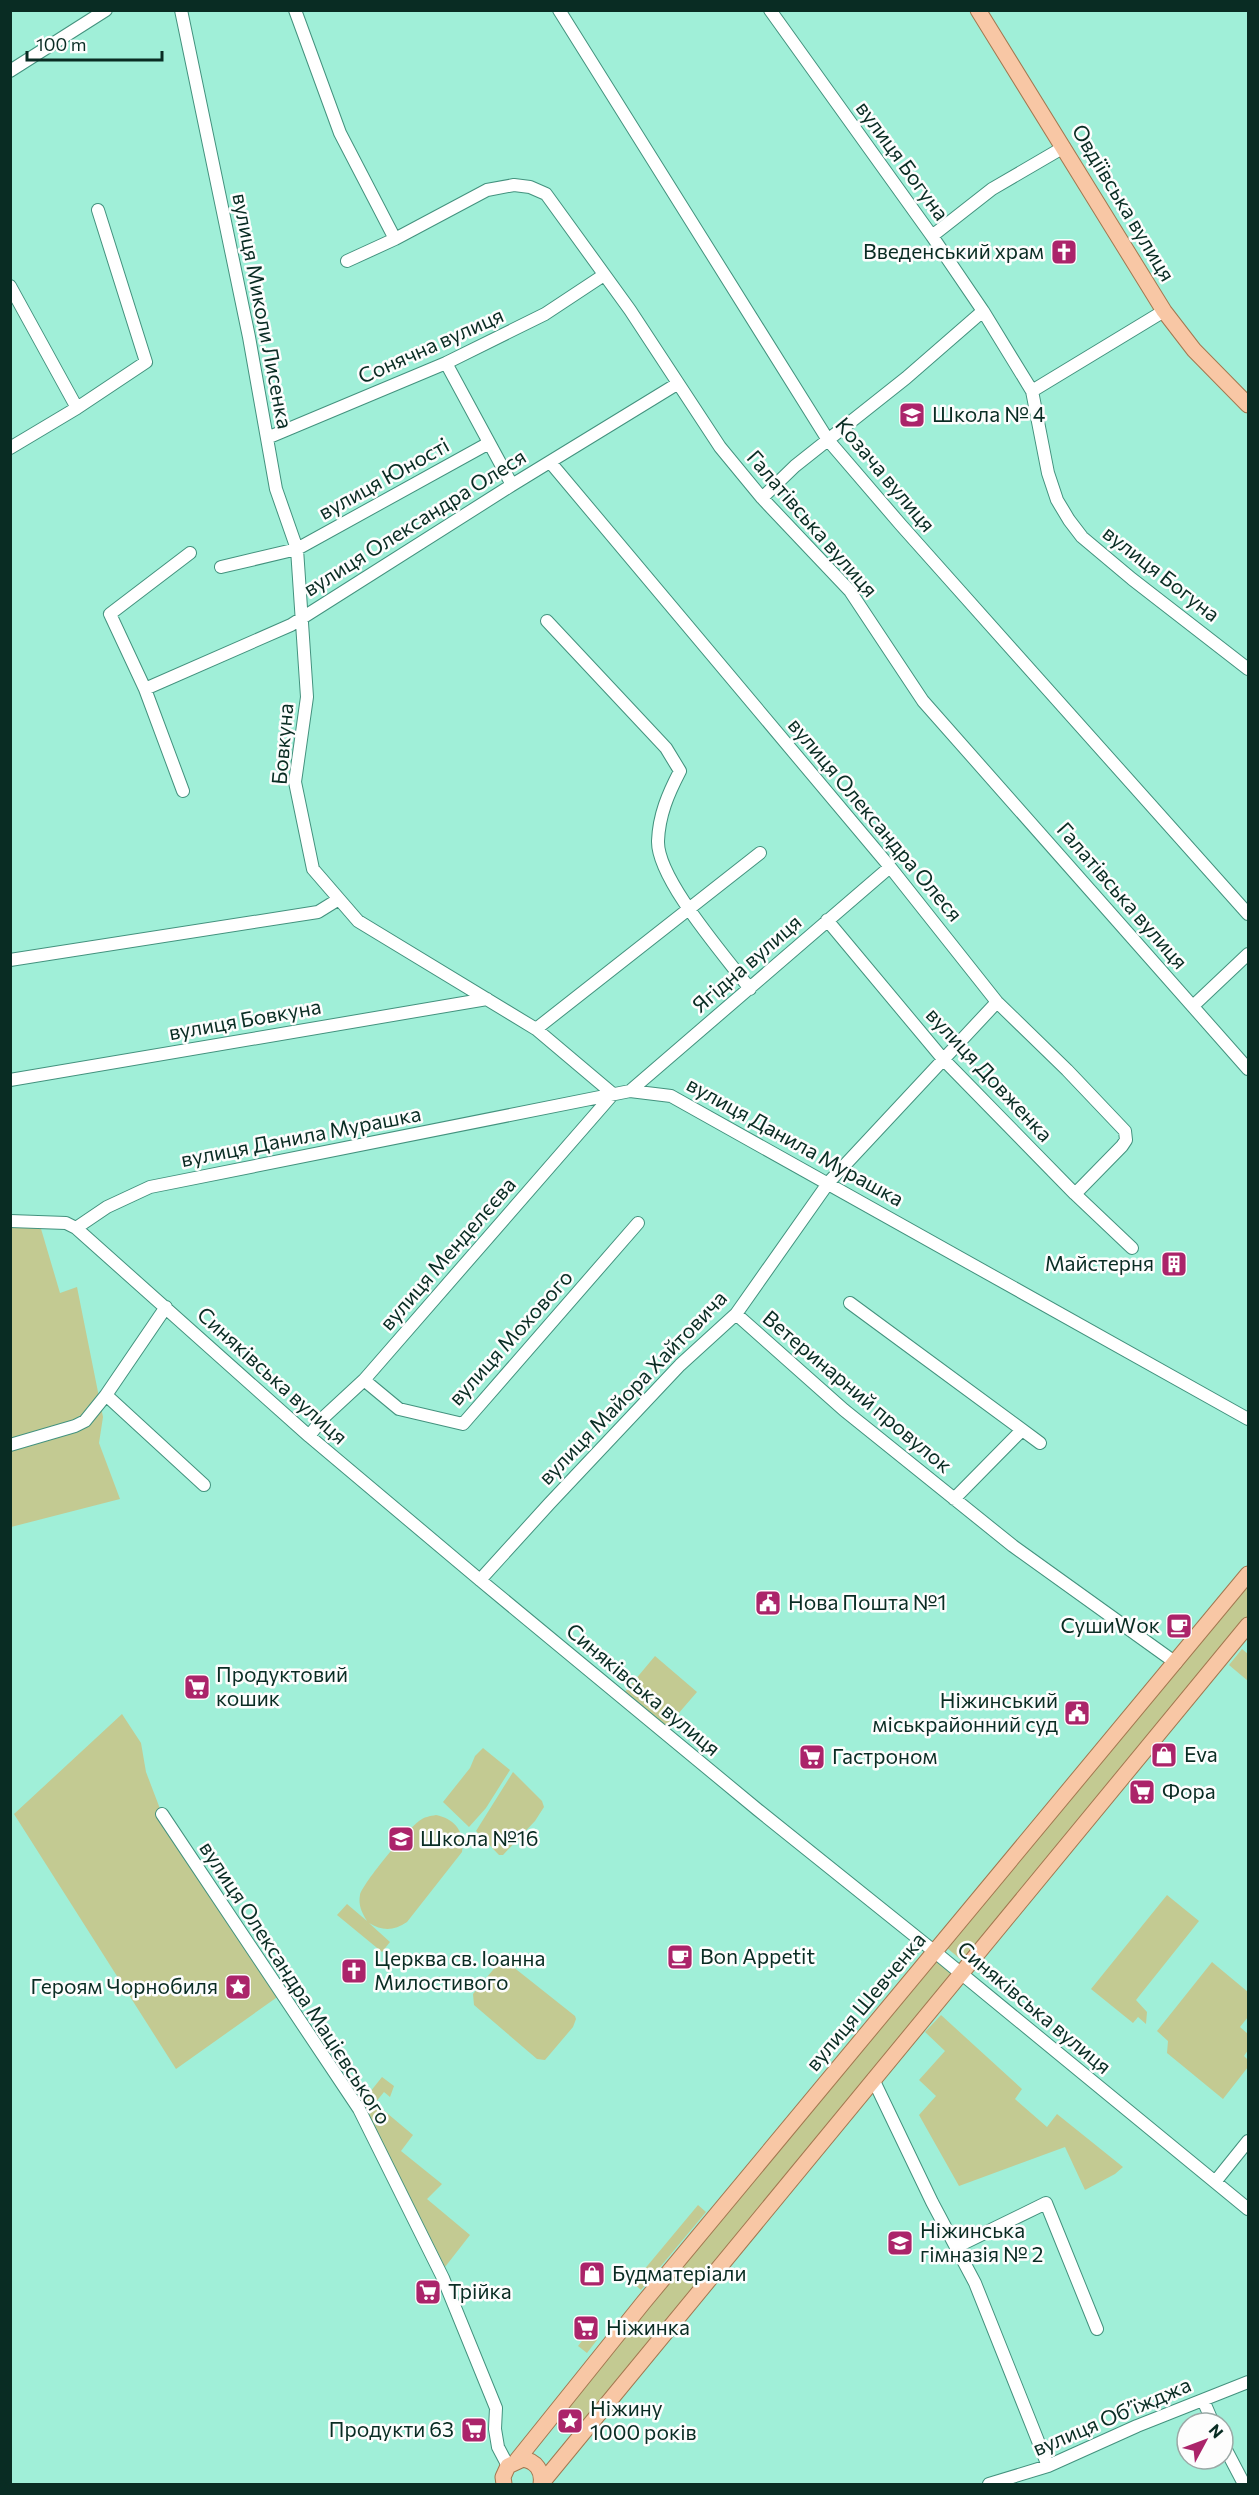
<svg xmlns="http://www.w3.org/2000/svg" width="1259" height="2495" viewBox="0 0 1259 2495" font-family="Commissioner,sans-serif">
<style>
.green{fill:#c3ca92}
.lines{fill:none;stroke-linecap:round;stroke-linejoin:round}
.minor-casing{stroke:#43927e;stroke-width:14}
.major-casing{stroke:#a27850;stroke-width:17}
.minor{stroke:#fff;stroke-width:12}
.major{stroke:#f8c7a5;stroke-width:15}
.labels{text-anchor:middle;stroke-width:5;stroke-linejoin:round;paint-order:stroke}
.street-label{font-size:21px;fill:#092c23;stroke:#fdfdfd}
.poi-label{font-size:21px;fill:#092c23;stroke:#fdfdfd;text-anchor:start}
</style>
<rect width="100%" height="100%" fill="#a0efd8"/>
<path class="green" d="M11,1221L39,1222L60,1293L77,1287L103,1417L99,1443L120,1499L11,1527Z
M1248,1581V1620L965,1963L947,1948Z
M1242,1649L1248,1654V1681L1229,1665Z
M655,1656L697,1692L665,1729L624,1693Z
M122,1714L141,1743L146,1772L162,1814L283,1993L176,2069L14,1814Z
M483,1748L510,1770L486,1808L469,1827L443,1802L470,1768L475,1756Z
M513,1772L542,1801L544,1807L535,1821L503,1855H499L476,1831Z
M436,1815C456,1819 465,1833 462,1852L407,1922C394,1931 382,1931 369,1923L390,1942L382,1952L337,1915L347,1904L367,1921C362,1913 358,1905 360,1895C363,1883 408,1829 419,1821C424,1817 430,1816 436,1815Z
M1167,1895L1199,1921L1136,2000L1147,2012L1146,2024L1138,2017L1133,2023L1091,1989Z
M936,1961L954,1976L577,2429C569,2433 565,2432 559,2426L560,2416Z
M1212,1962L1248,1992V2017L1240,2027L1248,2034V2050L1244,2056L1248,2060V2067L1223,2099L1167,2053L1168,2041L1157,2031Z
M502,1963L512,1966L575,2016L576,2019L573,2027L545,2060L537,2059L474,2005L473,1994L497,1965Z
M941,2015L1022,2089L1015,2099L1047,2127L1057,2114L1123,2167L1115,2174L1085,2190L1065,2147L959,2186L919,2115L936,2096L919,2080L945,2051L925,2032Z
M382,2077L394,2086L390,2097L384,2092L375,2103L413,2135L401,2151L442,2184L427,2199L470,2235L445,2267L362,2102Z
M698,2205L706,2212L641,2290L633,2283Z
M588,2333L597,2340L587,2353L578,2346Z"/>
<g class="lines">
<defs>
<path id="minor" d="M181,10L249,337L276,489L297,549L307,697L295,782L313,869L358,921L536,1029L613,1094L364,1380L324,1417L309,1436
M295,10L340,133L395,239
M559,10L828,440L901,525L1248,914
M770,10L932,236L983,311L1032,391L1048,473L1057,500L1069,520L1082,537L1132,579L1248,669
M10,71L106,10
M932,236L992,189L1064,147
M347,261L395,239L487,190L514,185L530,187L546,194L630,310L720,447L762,498L850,591L923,701L1248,1069
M10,286L77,408
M446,363L512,485
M1032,391L1164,311
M267,438L446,363L545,314L604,275
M10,448L77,408L146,362L98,210
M550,462L890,867L997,1002L1067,1070L1125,1131L1126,1140L1122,1146L1075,1194
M762,498L795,466L906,378L983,311
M221,567L297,549L489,443
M547,621L666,748L680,771C668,794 659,815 658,841C657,879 726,957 750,989
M145,689L291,625L512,485L677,384
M183,791L145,689L110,614L190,553
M827,920L943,1059L1075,1194L1132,1248
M10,960L318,912L339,899
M1193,1006L1248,954
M536,1029L760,853
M10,1080L487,999
M630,1091L890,867
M10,1221L66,1223L76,1228L309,1436L480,1580L758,1810L935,1952L1248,2209
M76,1228L107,1207L150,1187L630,1091L671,1096L1248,1419
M850,1303L1040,1443
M166,1307L106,1395L204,1485
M736,1314L844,1410L1013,1546L1176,1663
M364,1380L399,1409L463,1424L638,1223
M10,1445L75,1426L85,1421L106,1395
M954,1499L1021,1431
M480,1580L549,1504L680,1365L736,1314L829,1182L997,1002
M162,1814L359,2109L443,2278L496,2408L495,2429L498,2447L508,2466
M873,2079L932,2202L975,2283L1048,2466
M1215,2182L1248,2141
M956,2247L1046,2203L1097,2329
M1203,2400L1213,2423
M1223,2444L1244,2484
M989,2484L1048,2466L1137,2426L1248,2382"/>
<path id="major" d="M978,10L1164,311L1194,350L1248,405
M517,2460L643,2303L1248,1574
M504,2484L503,2477L508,2466L523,2459C536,2461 543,2471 541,2484
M541,2484L1248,1625"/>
</defs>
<use href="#minor" class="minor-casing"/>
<use href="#major" class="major-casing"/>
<use href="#minor" class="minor"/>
<use href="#major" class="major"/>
</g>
<defs>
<symbol id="church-square" viewBox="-11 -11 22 22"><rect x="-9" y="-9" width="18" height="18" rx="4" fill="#ab246a" stroke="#fdfdfd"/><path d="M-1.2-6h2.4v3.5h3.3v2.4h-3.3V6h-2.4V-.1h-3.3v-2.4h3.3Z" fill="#fff"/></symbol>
<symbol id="school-square" viewBox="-11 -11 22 22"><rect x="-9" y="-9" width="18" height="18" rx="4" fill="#ab246a" stroke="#fdfdfd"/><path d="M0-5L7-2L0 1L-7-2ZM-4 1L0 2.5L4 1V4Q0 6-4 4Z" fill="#fff"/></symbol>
<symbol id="building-square" viewBox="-11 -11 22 22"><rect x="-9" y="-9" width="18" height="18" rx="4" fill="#ab246a" stroke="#fdfdfd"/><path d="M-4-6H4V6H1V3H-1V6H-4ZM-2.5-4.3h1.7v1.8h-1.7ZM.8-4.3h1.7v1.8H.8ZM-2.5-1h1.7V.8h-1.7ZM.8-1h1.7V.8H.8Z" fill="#fff"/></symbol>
<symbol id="civic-square" viewBox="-11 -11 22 22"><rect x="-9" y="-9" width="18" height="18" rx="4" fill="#ab246a" stroke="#fdfdfd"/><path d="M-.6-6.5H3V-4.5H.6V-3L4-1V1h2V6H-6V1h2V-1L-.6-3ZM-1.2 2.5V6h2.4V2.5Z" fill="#fff"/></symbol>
<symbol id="cafe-square" viewBox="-11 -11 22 22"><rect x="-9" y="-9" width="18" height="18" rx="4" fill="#ab246a" stroke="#fdfdfd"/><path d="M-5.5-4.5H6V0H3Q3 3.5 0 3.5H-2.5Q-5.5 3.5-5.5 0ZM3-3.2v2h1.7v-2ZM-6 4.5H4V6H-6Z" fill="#fff"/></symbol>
<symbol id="supermarket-square" viewBox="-11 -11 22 22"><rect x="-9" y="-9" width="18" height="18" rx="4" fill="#ab246a" stroke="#fdfdfd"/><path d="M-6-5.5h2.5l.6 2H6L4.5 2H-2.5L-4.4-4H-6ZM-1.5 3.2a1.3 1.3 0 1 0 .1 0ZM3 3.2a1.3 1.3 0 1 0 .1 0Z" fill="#fff"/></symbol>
<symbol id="shop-square" viewBox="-11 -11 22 22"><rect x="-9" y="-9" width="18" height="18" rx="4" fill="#ab246a" stroke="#fdfdfd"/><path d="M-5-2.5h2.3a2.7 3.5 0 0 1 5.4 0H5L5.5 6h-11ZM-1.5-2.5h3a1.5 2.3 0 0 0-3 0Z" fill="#fff"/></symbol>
<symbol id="sight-square" viewBox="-11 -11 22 22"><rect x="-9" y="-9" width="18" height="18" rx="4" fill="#ab246a" stroke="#fdfdfd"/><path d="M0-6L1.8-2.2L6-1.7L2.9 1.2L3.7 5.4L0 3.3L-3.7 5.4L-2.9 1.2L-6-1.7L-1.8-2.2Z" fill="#fff"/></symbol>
</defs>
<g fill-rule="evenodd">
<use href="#church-square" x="1049" y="237" width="30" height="30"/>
<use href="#school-square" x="897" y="400" width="30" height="30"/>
<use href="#building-square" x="1159" y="1249" width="30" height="30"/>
<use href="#civic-square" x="753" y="1588" width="30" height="30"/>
<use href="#cafe-square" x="1164" y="1611" width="30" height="30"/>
<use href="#supermarket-square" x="182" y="1672" width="30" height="30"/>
<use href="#civic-square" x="1062" y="1698" width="30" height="30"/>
<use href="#shop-square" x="1149" y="1740" width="30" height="30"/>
<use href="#supermarket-square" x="797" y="1742" width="30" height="30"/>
<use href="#supermarket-square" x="1127" y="1777" width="30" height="30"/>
<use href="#school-square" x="386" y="1824" width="30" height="30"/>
<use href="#cafe-square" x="665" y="1942" width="30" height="30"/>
<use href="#church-square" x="339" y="1956" width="30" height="30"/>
<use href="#sight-square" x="223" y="1972" width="30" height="30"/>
<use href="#school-square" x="885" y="2228" width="30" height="30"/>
<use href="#shop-square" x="577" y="2259" width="30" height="30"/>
<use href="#supermarket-square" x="413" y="2277" width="30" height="30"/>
<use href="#supermarket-square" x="571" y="2313" width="30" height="30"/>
<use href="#sight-square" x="555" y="2406" width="30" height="30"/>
<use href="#supermarket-square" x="459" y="2415" width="30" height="30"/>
</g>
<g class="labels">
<g class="street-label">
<text transform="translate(902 161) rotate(54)" y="7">вулиця Богуна</text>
<text transform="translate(1123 203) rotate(59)" y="7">Овдіївська вулиця</text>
<text transform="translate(262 311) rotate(79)" y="7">вулиця Миколи Лисенка</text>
<text transform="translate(431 346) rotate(-24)" y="7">Сонячна вулиця</text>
<text transform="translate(885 475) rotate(50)" y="7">Козача вулиця</text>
<text transform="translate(384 479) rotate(-29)" y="7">вулиця Юності</text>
<text transform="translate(415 523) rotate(-32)" y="7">вулиця Олександра Олеся</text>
<text transform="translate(812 524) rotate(49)" y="7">Галатівська вулиця</text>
<text transform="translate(1161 574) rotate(38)" y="7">вулиця Богуна</text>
<text transform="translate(283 744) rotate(-85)" y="7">Бовкуна</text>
<text transform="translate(875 820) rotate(50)" y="7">вулиця Олександра Олеся</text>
<text transform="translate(1122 896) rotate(49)" y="7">Галатівська вулиця</text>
<text transform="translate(747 964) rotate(-41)" y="7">Ягідна вулиця</text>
<text transform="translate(245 1020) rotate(-10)" y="7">вулиця Бовкуна</text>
<text transform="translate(989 1075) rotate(47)" y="7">вулиця Довженка</text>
<text transform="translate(301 1137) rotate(-11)" y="7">вулиця Данила Мурашка</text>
<text transform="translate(795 1142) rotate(29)" y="7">вулиця Данила Мурашка</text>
<text transform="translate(448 1254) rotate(-49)" y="7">вулиця Менделєєва</text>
<text transform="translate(511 1338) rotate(-48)" y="7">вулиця Мохового</text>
<text transform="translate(272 1376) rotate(42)" y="7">Синяківська вулиця</text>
<text transform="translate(633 1388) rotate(-46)" y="7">вулиця Майора Хайтовича</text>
<text transform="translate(857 1392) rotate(40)" y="7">Ветеринарний провулок</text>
<text transform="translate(643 1690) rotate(40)" y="7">Синяківська вулиця</text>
<text transform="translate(295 1983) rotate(57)" y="7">вулиця Олександра Мацієвського</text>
<text transform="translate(866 2002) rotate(-50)" y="7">вулиця Шевченка</text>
<text transform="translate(1034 2008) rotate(40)" y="7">Синяківська вулиця</text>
<text transform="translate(1112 2417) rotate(-23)" y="7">вулиця Обʼїжджа</text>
</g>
<g class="poi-label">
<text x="1044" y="259" text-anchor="end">Введенський храм</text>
<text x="932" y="422">Школа № 4</text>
<text x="1154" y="1271" text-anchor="end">Майстерня</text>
<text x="788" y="1610">Нова Пошта №1</text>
<text x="1160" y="1633" text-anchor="end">СушиWок</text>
<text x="216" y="1682">Продуктовий<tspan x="216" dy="24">кошик</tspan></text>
<text x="1058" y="1708" text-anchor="end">Ніжинський<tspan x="1058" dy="24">міськрайонний суд</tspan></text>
<text x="1184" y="1762">Eva</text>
<text x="832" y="1764">Гастроном</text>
<text x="1162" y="1799">Фора</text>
<text x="420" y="1846">Школа №16</text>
<text x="700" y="1964">Bon Appetit</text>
<text x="374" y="1966">Церква св. Іоанна<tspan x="374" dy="24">Милостивого</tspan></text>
<text x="218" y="1994" text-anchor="end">Героям Чорнобиля</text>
<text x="920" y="2238">Ніжинська<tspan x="920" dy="24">гімназія № 2</tspan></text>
<text x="612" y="2281">Будматеріали</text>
<text x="448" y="2299">Трійка</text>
<text x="606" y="2335">Ніжинка</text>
<text x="590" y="2416">Ніжину<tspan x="590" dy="24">1000 років</tspan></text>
<text x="454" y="2437" text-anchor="end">Продукти 63</text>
</g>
</g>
<rect width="1259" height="2495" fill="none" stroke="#092c23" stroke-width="24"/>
<g transform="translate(1205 2441) rotate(49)"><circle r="28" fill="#fdfdfd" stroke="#9ba9a6" stroke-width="1.5"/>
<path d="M0-4.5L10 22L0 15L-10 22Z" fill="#ab246a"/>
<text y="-9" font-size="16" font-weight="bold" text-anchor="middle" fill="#092c23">N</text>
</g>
<path d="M27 51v9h135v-9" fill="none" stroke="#092c23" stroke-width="3"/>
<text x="36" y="51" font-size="18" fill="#092c23" stroke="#fdfdfd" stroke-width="4.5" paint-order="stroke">100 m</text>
</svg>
